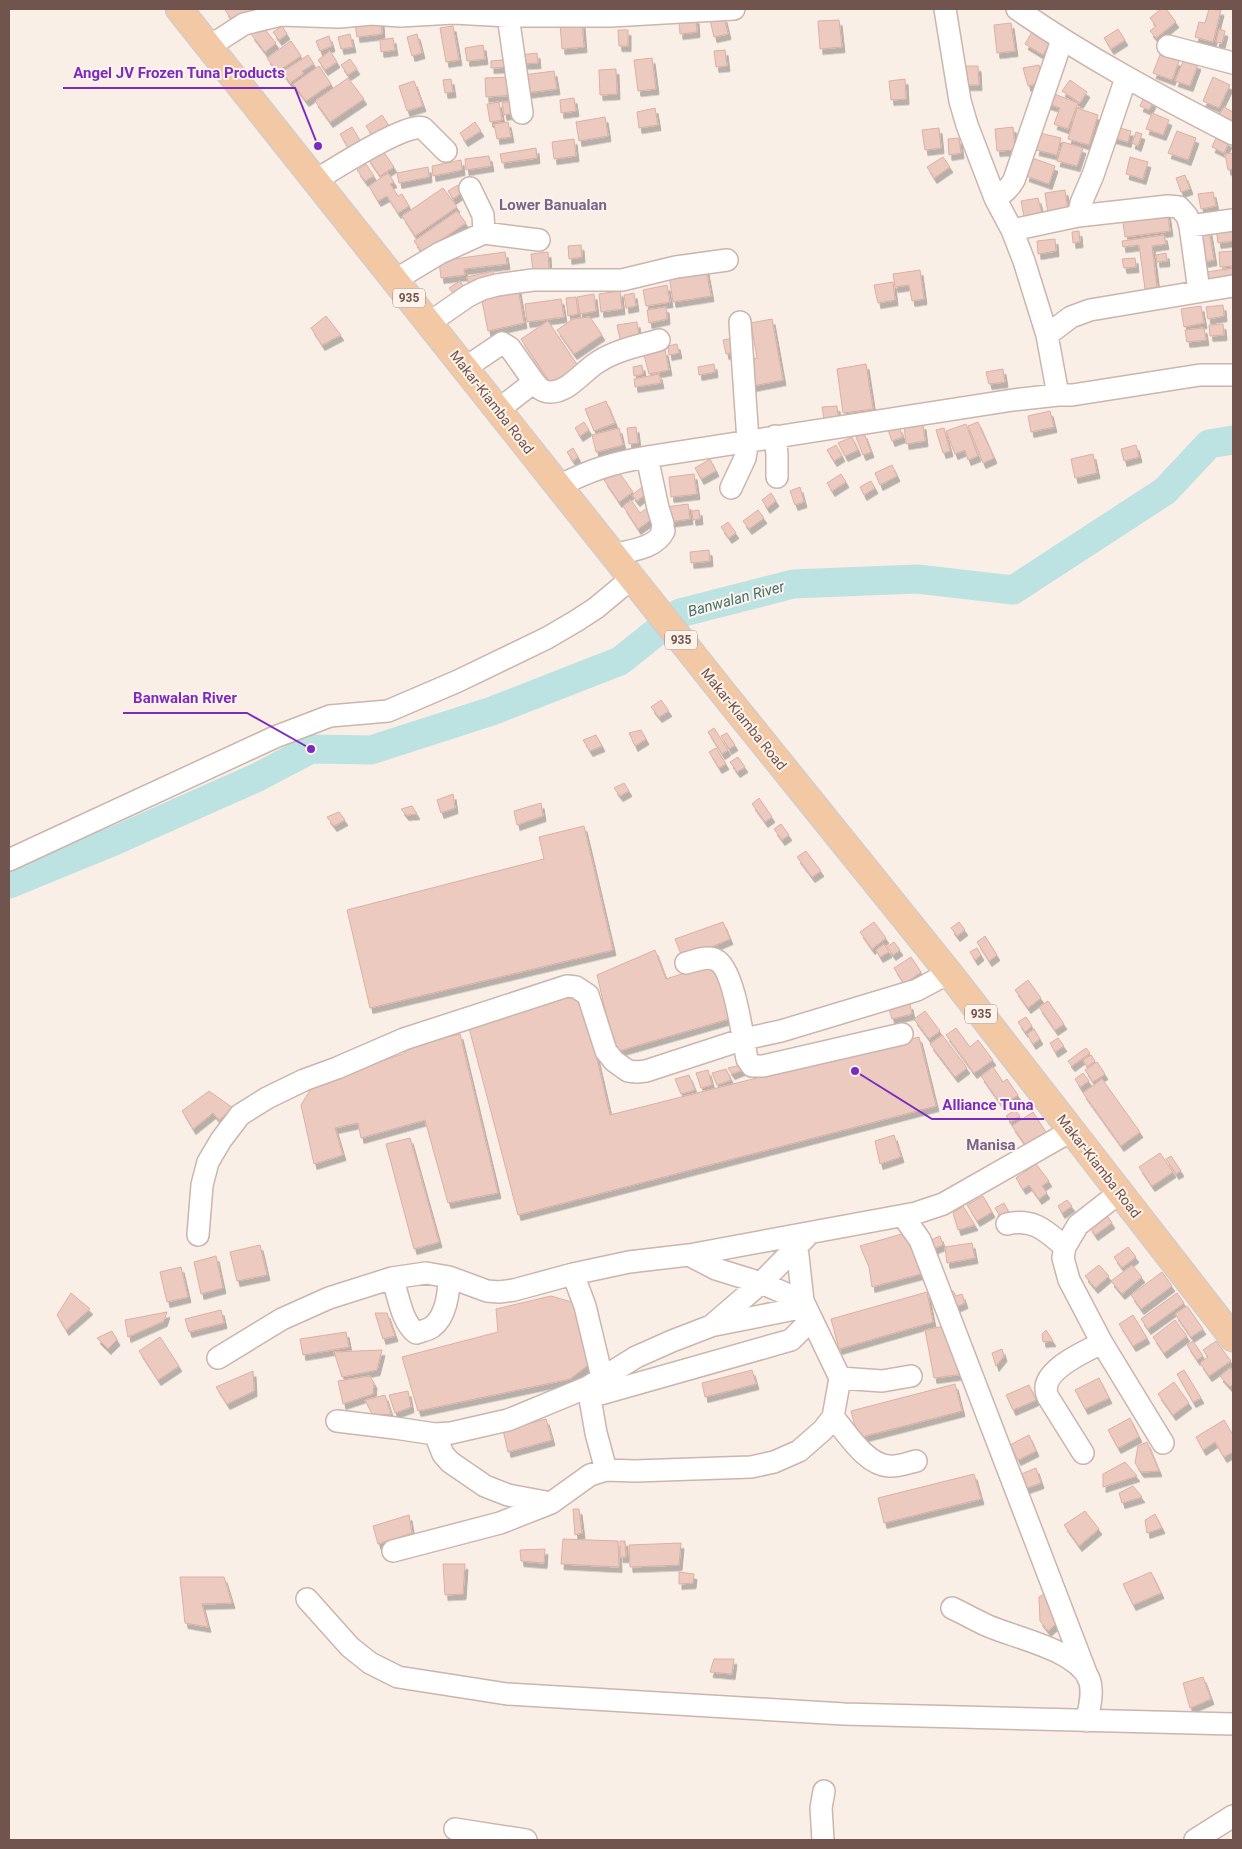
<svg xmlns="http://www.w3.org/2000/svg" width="1242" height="1849" viewBox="0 0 1242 1849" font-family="Roboto,sans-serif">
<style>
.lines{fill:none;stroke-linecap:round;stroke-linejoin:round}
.river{stroke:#bce2e1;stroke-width:29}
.building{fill:#edcac0;stroke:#deafa2;filter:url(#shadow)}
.minor-casing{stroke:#cbb5ad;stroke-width:24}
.major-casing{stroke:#d4ccca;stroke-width:29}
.minor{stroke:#fff;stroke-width:21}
.major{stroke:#f3c8a4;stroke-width:26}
.labels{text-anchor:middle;stroke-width:4;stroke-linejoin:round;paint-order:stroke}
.shield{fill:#fdf3eb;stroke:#9b847c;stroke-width:1}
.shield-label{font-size:12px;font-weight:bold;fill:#71544d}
.street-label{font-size:14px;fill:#71544d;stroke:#fdf3eb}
.neighbourhood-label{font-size:15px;font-weight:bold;fill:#79658c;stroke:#fdf3eb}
.water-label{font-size:15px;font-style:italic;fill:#427575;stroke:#fdf3eb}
.leader{fill:none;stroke:#7b2cbf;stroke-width:2}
.callout-dot{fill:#7b2cbf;stroke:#fdf3eb;stroke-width:2}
.callout-label{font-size:15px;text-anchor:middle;font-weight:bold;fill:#7b2cbf;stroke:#fdf3eb;stroke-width:4;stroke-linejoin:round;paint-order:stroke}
</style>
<defs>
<filter id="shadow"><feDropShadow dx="3" dy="5.5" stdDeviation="0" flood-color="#0004"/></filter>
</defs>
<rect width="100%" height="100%" fill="#faefe6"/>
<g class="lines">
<path class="river" d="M9,884L114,841L258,777L311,749L371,750L492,711L620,661L680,613L793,584L917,579L1013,590L1165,491L1209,444L1233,440"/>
</g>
<path class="building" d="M228,9H256L234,23L225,10Z
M1161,9H1166L1176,22L1156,38L1150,31L1156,26L1150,18Z
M1209,9L1221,10L1213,42L1195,37L1199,22L1205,23Z
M724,17L728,34L714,37L710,20Z
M696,18L697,32L680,34L679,19Z
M381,20L382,34L357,37L355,23Z
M839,20L842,47L820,49L818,21Z
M582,22L584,47L562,49L560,24Z
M1011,23L1015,51L997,53L994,25Z
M262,26L276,43L265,52L251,34Z
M282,26L287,34L279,40L273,32Z
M453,26L459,60L446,62L440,28Z
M1118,29L1125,40L1111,49L1104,38Z
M1219,29L1225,31L1222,43L1216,42Z
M618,30H628V46H619Z
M1032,32L1050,43L1043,55L1025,44Z
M350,34L353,47L341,49L338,37Z
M417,34L422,53L412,56L407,37Z
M329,36L332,46L320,51L316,41Z
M393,38L395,50L381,52L380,40Z
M291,41L301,56L277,72L267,58Z
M483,45L485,59L467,61L465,48Z
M725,50L727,66L716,67L714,51Z
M330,51L337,62L325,70L318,60Z
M537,53L538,63L521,64L520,55Z
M308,55L314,64L302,71L304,73L290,83L282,72Z
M1160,55L1179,61L1172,80L1153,73Z
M652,58L656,89L638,91L634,60Z
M350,59L357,69L348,75L341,65Z
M511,59V67L491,68V61Z
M1184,59L1198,64L1190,86L1175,81Z
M1039,65L1043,82L1028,86L1023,68Z
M319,66L331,84L306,101L293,84Z
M965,66H978L979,85H966Z
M616,69L617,94L600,95L599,70Z
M554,71L557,89L525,93L523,75Z
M514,77L515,95L486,97L485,78Z
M1213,77L1230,85L1219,108L1203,101Z
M348,78L364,99L330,122L315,101Z
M451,79L453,92L445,93L443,80Z
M905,79L906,99L891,100L889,81Z
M1070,80L1087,92L1080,103L1062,91Z
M414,81L423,106L407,111L399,86Z
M1049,92L1078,103L1068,129L1054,124L1060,108L1045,103Z
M1144,97L1153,102L1149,110L1140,106Z
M574,98L576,111L561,113L560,100Z
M516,100L518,112L504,115L502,103Z
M499,102L502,120L490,122L487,104Z
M1224,107L1233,112V123L1219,115Z
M655,108L658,125L639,128L637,112Z
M1077,108L1098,115L1089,145L1068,139Z
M1152,113L1169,120L1163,135L1146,129Z
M382,115L389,126L373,137L366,126Z
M605,117L608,136L579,141L576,122Z
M475,122L481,131L465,141L460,133Z
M508,122L511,137L497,139L494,124Z
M352,127L362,144L350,151L340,134Z
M1013,127L1015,150L997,151L995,129Z
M1116,127L1131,131L1128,142L1113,138Z
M939,128L941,148L925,150L922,130Z
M1177,131L1196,138L1188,160L1168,153Z
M1136,132L1142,134L1138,146L1132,143Z
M1040,133L1061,138L1057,155L1036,150Z
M1217,136L1229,142L1224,153L1212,147Z
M959,138L961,153L949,155L948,139Z
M574,139L576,156L554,159L552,142Z
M1063,142L1083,148L1077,166L1057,161Z
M381,148L394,167L380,176L367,157Z
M536,148L537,158L502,163L500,154Z
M1233,153V169L1228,170L1225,154Z
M489,156L491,166L466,170L465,159Z
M943,157L950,167L934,178L927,167Z
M1130,157L1148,162L1143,179L1126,174Z
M1032,158L1055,166L1049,184L1026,176Z
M461,160L462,170L433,176L432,166Z
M366,164L374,176L365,181L357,170Z
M428,167L429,177L399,183L397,173Z
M388,173L394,182L390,184L398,196L402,194L409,206L398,213L387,196L378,201L369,186Z
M1185,175L1190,189L1181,192L1176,178Z
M458,185L463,192L453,199L448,191Z
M443,188L457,207L415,236L402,216Z
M1065,190L1068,211L1048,214L1045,193Z
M1213,192L1216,206L1201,209L1198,194Z
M1038,198L1042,214L1024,217L1021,201Z
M1167,209L1170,231L1125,237L1122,215Z
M457,211L466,223L438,242L441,246L425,257L414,241Z
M1232,226L1233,241L1218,243L1216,228Z
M1209,230L1214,260L1204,262L1200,232Z
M1079,231L1080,242L1073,243L1072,232Z
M1164,235L1166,244L1152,246L1157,287L1145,289L1139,245L1123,247L1122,241Z
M1055,239L1056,251L1038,254L1037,241Z
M581,245L582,257L569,259L568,246Z
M1233,251V266L1220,267L1219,252Z
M505,252L507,264L464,269L465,275L441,278L439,261Z
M548,252L549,270L533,272L531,254Z
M1166,253L1167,261L1157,262L1156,255Z
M1135,258L1136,267L1124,268L1122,259Z
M1233,268V278L1209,282L1207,272Z
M706,269L711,296L673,302L669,275Z
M920,270L924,299L912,301L909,285L895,287L893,274Z
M493,271L495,282L469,287L467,277Z
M460,281L466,290L456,297L449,288Z
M893,282L895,300L878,303L874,285Z
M667,285L670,302L646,306L643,290Z
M518,288L524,323L488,331L481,296Z
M620,291L622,309L601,312L599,294Z
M634,293L636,306L626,308L624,295Z
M594,294L596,311L580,314L577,297Z
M576,297L578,314L568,316L566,298Z
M561,299L564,317L527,322L525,304Z
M1223,305L1224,316L1208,319L1206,307Z
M1201,306L1204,323L1184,327L1181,309Z
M666,307L667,319L649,323L647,310Z
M326,316L341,335L322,345L311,328Z
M590,317L602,335L574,354L557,330L573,319Z
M772,319L783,380L748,387V360L757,358L751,323Z
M548,321L580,369L553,387L521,339Z
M637,322L639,336L620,339L617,325Z
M1223,324L1224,335L1210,336L1209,325Z
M1204,328L1206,340L1187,342L1185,330Z
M733,338L737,352L726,354L723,340Z
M677,344L679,353L669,355L668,346Z
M665,350L669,370L649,374L644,355Z
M714,364L715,372L699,375L698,367Z
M866,364L873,409L843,413L837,369Z
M642,365L643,374L634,376L633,367Z
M1003,369L1005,382L989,384L986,372Z
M659,374L661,383L635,387L634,379Z
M606,401L615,423L594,431L585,409Z
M837,406L838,417L824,419L822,407Z
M1050,411L1054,427L1031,432L1028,416Z
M584,422L589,430L580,436L575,428Z
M978,422L994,458L983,463L968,426Z
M923,424L925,441L906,444L904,426Z
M966,424L978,456L968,460L965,450L955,454L946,431Z
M636,427L638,443L629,444L627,428Z
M899,427L903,437L892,441L888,430Z
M619,428L623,445L596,452L592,435Z
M944,428L950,451L943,453L936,430Z
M864,433L871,452L863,455L856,437Z
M852,437L858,450L845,456L838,443Z
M836,445L842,456L834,461L827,450Z
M1136,445L1139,457L1124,461L1121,449Z
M573,448L578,457L573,461L567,452Z
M1093,454L1097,473L1075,478L1071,459Z
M710,459L716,471L701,479L695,468Z
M892,465L897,476L880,485L875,473Z
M618,471L633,492L619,502L604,480Z
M694,474L697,494L671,497L669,477Z
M841,474L846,482L832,491L827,483Z
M871,481L875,488L864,495L860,487Z
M642,487L647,493L637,501L632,495Z
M800,487L804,502L795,505L790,491Z
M771,493L776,501L767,508L762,500Z
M631,500L640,513L649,507L656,516L638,529L623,506Z
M688,504L690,519L668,522L666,507Z
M699,510L700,519L693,520L692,511Z
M758,510L764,518L749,529L743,521Z
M728,522L736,533L729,538L721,527Z
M709,550L710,561L691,563L690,552Z
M661,700L669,711L659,717L651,707Z
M714,728L728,750L722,754L708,732Z
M641,730L646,739L635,746L629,733Z
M727,733L735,745L729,749L721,736Z
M596,735L602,746L590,751L583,740Z
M716,748L726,764L719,768L709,752Z
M738,757L745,767L737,772L730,762Z
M624,783L629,791L620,796L614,788Z
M453,794L455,808L441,813L437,800Z
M759,798L772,817L765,822L752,804Z
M541,803L543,816L517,825L514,811Z
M412,806L417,814L406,815L401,809Z
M339,812L345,820L334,826L327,817Z
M781,824L789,835L782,840L774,829Z
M584,826L613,950L370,1008L347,910L544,859L539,837Z
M806,851L821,871L812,877L797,857Z
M723,922L730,939L683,959L675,939Z
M874,922L886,938L872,949L860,932Z
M959,922L965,930L957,936L951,928Z
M985,936L997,955L989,961L977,942Z
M894,942L900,950L893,955L887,947Z
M884,944L889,952L880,957L876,950Z
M977,948L981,955L975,960L970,952Z
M655,950L666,979L716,963L732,1018L615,1052L597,975Z
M911,957L921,972L904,984L894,968Z
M1028,980L1041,998L1028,1008L1015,990Z
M582,994L610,1115L919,1037L936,1106L518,1215L468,1024Z
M1048,1001L1064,1024L1055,1030L1039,1007Z
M910,1004L912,1014L892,1019L889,1009Z
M925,1011L940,1031L929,1039L914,1019Z
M1026,1017L1032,1026L1025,1032L1018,1022Z
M956,1028L970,1047L978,1040L993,1060L974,1073L946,1035Z
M1034,1029L1040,1039L1033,1044L1027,1034Z
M460,1034L498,1193L448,1203L425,1120L361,1138L358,1123L335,1128L343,1155L314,1164L301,1105L315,1082L403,1054L412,1045Z
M942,1035L967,1068L955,1077L930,1044Z
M1058,1038L1064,1046L1055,1052L1050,1043Z
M1086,1048L1090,1053L1072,1066L1068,1061Z
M1091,1055L1095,1061L1087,1067L1083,1060Z
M1097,1062L1105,1074L1093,1082L1085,1070Z
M741,1065L742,1070L732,1074L728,1068Z
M993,1067L1003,1082L1007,1079L1018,1095L1002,1106L981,1076Z
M726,1069L731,1080L717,1085L712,1073Z
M708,1070L712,1085L701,1088L696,1073Z
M1083,1073L1089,1081L1080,1087L1075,1079Z
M689,1075L695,1090L681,1094L675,1079Z
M1102,1079L1140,1132L1121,1146L1083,1093Z
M209,1091L233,1108L219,1120L213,1113L193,1129L182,1111Z
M1015,1110L1020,1116L1011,1122L1006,1116Z
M1033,1112L1047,1134L1027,1147L1012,1126Z
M894,1135L901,1157L880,1164L875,1141Z
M410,1138L439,1242L414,1249L386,1144Z
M1160,1153L1173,1172L1152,1186L1139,1167Z
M1171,1156L1181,1171L1176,1174L1166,1159Z
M1036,1164L1049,1181L1042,1186L1047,1193L1039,1199L1029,1185L1023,1189L1016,1178Z
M983,1196L992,1212L977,1221L967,1205Z
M1067,1200L1072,1206L1062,1213L1058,1206Z
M1004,1203L1010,1215L1002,1219L995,1208Z
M963,1206L975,1225L958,1230L953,1213Z
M1106,1214L1112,1223L1095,1235L1089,1226Z
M912,1231L924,1273L872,1287L869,1267L860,1246Z
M940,1236L943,1245L935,1248V1251L926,1242Z
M972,1243L975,1258L947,1263L945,1247Z
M260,1245L267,1275L237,1281L230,1252Z
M1128,1247L1136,1257L1122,1268L1114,1257Z
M216,1256L223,1288L201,1294L194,1262Z
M1099,1265L1109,1276L1095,1288L1085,1276Z
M1132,1265L1142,1277L1122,1294L1111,1281Z
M181,1267L188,1297L167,1302L160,1272Z
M1162,1272L1172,1286L1141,1309L1131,1295Z
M953,1291L956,1296L962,1294L965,1303L949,1310L943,1297Z
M927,1292L933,1322L839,1349L831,1319Z
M71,1293L90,1309L66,1330L57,1315Z
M1177,1293L1184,1303L1148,1329L1141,1319Z
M551,1296L575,1303L592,1362L570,1379L418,1411L402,1357L498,1332L496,1309Z
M1187,1306L1203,1329L1191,1337L1175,1314Z
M221,1310L224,1323L189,1332L185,1319Z
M167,1312L164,1321L128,1337L125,1320Z
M375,1313H387L395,1336L383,1339Z
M1133,1315L1147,1338L1133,1346L1119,1324Z
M1175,1320L1187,1336L1164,1353L1153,1337Z
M945,1326L963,1374L934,1378L925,1330Z
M1046,1330L1053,1341L1043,1342L1042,1334Z
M112,1331L117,1340L108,1349L97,1338Z
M346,1332L349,1347L303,1355L300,1339Z
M160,1337L179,1366L158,1380L139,1351Z
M1193,1341L1203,1356L1197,1360L1187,1345Z
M1216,1341L1231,1361L1209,1376L1200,1363L1208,1357L1203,1350Z
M1002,1349L1004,1356L996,1366L992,1353Z
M382,1350L377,1370L342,1377L334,1352Z
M1230,1368L1233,1372V1384L1230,1387L1220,1376Z
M752,1370L756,1384L705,1397L702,1383Z
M1184,1370L1201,1398L1193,1402L1177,1374Z
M253,1371L254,1391L227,1404L216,1387Z
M370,1376L374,1383L373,1394L343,1404L338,1381Z
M1099,1378L1109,1398L1085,1409L1075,1390Z
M1174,1382L1189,1403L1173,1415L1158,1394Z
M955,1384L962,1411L858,1438L851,1411Z
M1029,1385L1036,1400L1013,1410L1006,1395Z
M408,1391L411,1407L395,1413L389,1395Z
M385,1395L391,1414L373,1416L365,1400Z
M1130,1418L1139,1437L1118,1448L1108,1430Z
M546,1419L552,1440L508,1452L503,1430Z
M1224,1420L1233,1435V1452L1224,1457L1215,1442L1203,1450L1196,1437Z
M1029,1435L1036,1451L1018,1460L1010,1445Z
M1147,1442L1159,1471L1141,1472L1135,1463L1138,1446Z
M1125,1462L1137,1476L1103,1487V1474Z
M1036,1468L1041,1483L1024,1489L1019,1475Z
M974,1474L981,1499L884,1523L878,1498Z
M1133,1486L1142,1497L1122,1503L1119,1493Z
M573,1509H579L582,1533L575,1535Z
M1085,1511L1099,1529L1079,1546L1064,1525Z
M1155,1514L1162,1528L1147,1533L1145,1520Z
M409,1515L412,1533L378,1544L373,1526Z
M563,1539L618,1541L619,1567L561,1564Z
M620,1541H625L626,1557H620Z
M681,1543L679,1565L630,1567L629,1545Z
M545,1549L544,1563L521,1561L520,1550Z
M443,1564H465L463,1594L445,1595Z
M679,1572L694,1574L693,1583L679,1584Z
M1151,1572L1161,1593L1133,1605L1123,1584Z
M180,1577H224L232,1603L202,1604L208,1627L185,1623Z
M1062,1584L1066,1615L1048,1631L1040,1621L1039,1597Z
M714,1659H734L732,1674L710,1672Z
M1203,1677L1211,1699L1190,1708L1183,1683Z"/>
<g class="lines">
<defs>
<path id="minor" d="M945,9L960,101L967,125L995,198L1012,230L1024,261L1047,335L1058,395
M1017,9C1086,57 1159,96 1233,134
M508,16L522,113
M210,46L244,24L281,15L339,17L372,14L400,16L454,13L508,16H611L734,9
M1168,46L1233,63
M316,180C334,169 407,122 423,128L446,151
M470,188L483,215L484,233
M995,198C1003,194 1009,189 1014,180L1062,40
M1078,216L1081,203L1093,175L1126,78
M1190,226L1233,220
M1012,230L1078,216L1168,206L1179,207L1187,216L1190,226L1199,291
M395,280L440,253L484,233L539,240
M429,323L468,296L482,289L497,285L533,280H622L676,267L727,260
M1047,335L1071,317L1090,310L1233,286
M465,368L502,343L510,348L534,382
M498,410L534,382C539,388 542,392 550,392C569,392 583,371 598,362C616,350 639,346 659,340
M775,436L777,455V477
M559,486C590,470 612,463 647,457L1013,400L1058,395H1072L1200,375H1233
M731,488L745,458L748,441L740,322
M613,555C631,550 655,549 664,531L662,530L663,524L658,508L647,457
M9,860L275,737L330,716L388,711L458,681L547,638L576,621L596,608L632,578
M686,963C695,961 707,955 716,960C734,968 743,1039 747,1059L752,1066H763L902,1034
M1119,1193L1078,1225L1065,1247L1063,1258L1069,1280L1102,1343L1163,1443
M903,1216L920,1240L1088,1678
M1007,1224C1034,1218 1046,1231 1065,1247
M198,1235L202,1185L208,1162L221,1140L240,1115L267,1098L304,1080L337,1068L404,1039L567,986L576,987L588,995L606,1051L614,1061L628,1071L637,1072L646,1071L744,1039L781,1031L917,990L949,973
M689,1255L716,1269L761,1283L803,1301
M573,1274L585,1306L602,1377
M392,1278C399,1296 401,1321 416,1333C421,1331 428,1330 432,1327C446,1317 449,1293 449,1277
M715,1325L805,1307
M218,1358L282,1319L329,1298L392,1278L426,1273L449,1277L487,1291L499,1292L514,1290L573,1274L629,1262L689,1255L916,1213L943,1204L1071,1131
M840,1378L882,1381L911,1376
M588,1387L596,1433L606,1470L635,1471L751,1467L774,1462L799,1451L823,1430L833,1417L840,1378L803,1301L797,1247
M590,1397L791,1340L811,1320
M833,1417C847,1433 866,1465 889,1466C897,1467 908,1463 916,1461
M337,1421L395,1428L435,1434L451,1433L508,1420L588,1387L636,1357L672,1341L711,1326L761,1283L809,1234
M435,1434L443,1454L450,1462L485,1486L508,1495L551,1503L590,1475L606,1470
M1083,1453L1048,1397C1036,1372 1084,1352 1102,1343
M393,1551L500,1523L551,1503
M307,1599L350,1647L370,1663L398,1677L507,1694L844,1714L1233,1724
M952,1608C963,1613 975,1620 986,1625C1014,1638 1076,1649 1089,1679C1094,1692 1089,1708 1087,1721
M455,1829L526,1840
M823,1840L821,1808L824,1791
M1195,1840L1233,1816"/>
<path id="major" d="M179,9L724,694L949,973L1233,1338"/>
</defs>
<use href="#minor" class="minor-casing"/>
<use href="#major" class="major-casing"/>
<use href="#minor" class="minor"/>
<use href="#major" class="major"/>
</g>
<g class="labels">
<g class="shield">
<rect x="393" y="288.5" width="32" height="19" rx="4"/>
<rect x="665" y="630.5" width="32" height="19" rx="4"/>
<rect x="965" y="1004.5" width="32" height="19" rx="4"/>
</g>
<g class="shield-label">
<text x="409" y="302">935</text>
<text x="681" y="644">935</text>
<text x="981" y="1018">935</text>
</g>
<g class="street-label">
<text transform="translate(492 402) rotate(52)" y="5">Makar-Kiamba Road</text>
<text transform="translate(744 719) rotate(51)" y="5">Makar-Kiamba Road</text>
<text transform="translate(1099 1166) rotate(52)" y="5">Makar-Kiamba Road</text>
</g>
<g class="neighbourhood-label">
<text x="553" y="210">Lower Banualan</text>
<text x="991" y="1150">Manisa</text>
</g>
<g class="water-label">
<text transform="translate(736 599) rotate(-15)" y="5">Banwalan River</text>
</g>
</g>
<path class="leader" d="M318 146L295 88H63M311 749L247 713H123M855 1071L932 1119H1044"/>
<g class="callout-dot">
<circle cx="318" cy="146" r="5"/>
<circle cx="311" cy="749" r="5"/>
<circle cx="855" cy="1071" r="5"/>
</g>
<g class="callout-label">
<text x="179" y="78">Angel JV Frozen Tuna Products</text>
<text x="185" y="703">Banwalan River</text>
<text x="988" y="1110">Alliance Tuna</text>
</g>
<rect width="1242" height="1849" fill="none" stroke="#71544d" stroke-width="20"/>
</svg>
